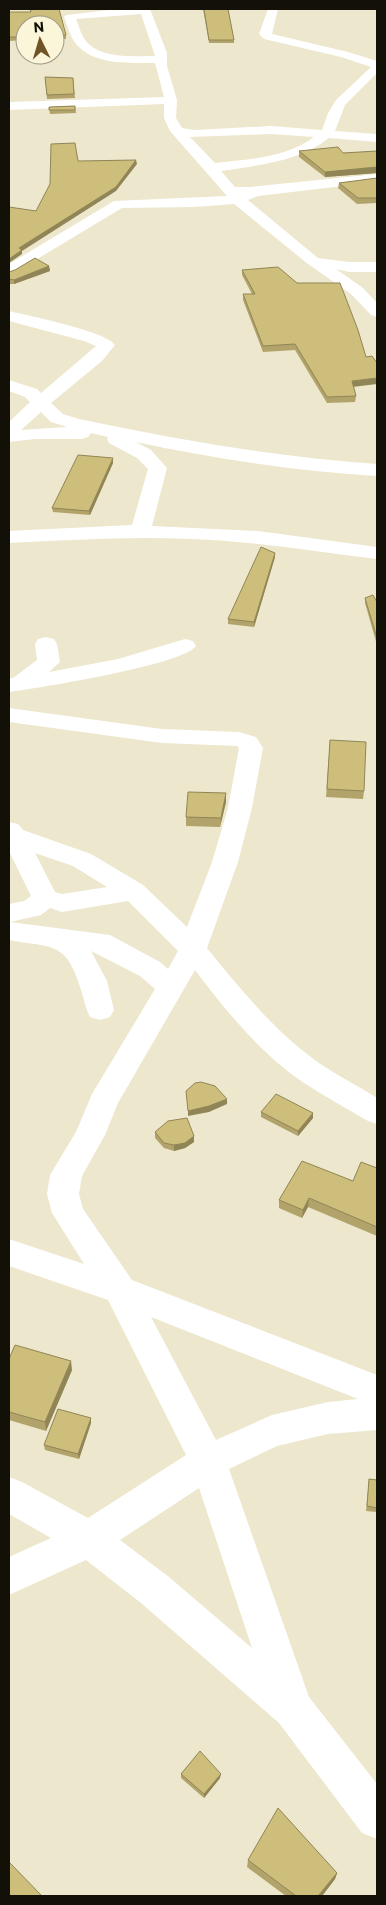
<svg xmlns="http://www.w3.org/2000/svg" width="386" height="1905" viewBox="0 0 386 1905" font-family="Commissioner,sans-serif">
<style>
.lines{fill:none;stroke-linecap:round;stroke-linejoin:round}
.street{fill:#fff;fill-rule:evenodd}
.wall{fill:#b1a36a}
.shaded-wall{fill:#908556}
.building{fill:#cebe7b;stroke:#908556}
</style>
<rect width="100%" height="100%" fill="#ede7cd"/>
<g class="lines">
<path class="street" d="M118,9H150L167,53V66L177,100L176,118L182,128L194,130L271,126L322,130L328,113L336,100L371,67L341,57L264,39L259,34L268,9H278L272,34L348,52L377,61V73L345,105L335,131L377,134V142L329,138C298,162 259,165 221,171L235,187H250L377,174V182L258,196L248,200L318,258L349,262H377V272H349L336,269L363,288L377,303V317L371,315L351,294L308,264L234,204L194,207L122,208L14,273L9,275V264L114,201L227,196L170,131L164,118V104L9,110V102L164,97L155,63C132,63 98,65 80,48C71,41 68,27 64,17L66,15ZM141,14L155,56C135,56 100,59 86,41C81,35 79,26 76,19ZM271,134L314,137C286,158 248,159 215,163L190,137Z
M9,311C29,316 106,331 115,345L102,361L51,403L63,414L79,419C178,440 276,457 377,464V476C296,471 216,459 136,442L151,450L167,468L152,526L258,531L377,547V559C315,552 254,541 191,539C130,536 70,540 9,543V531L132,525L148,469L137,458L109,443L107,439L108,437L91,433L88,437L82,439H35L9,442V422L30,402L25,397L9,391V380L37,389L41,393L96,346L84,341L9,321ZM41,412L51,422L67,427L21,430Z
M46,637L54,639L57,644L60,662L49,672L118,659L185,639L193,641L196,646C183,665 38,688 9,692V678H13L37,660L35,644L38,639Z
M9,708L162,729L239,732L256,737L263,748L252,808L238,862L207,948C242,991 278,1036 325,1067C342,1078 360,1087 377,1098V1124L366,1120C346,1108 324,1096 304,1083C261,1054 226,1011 195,970L118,1103L105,1135L82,1176L79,1194L83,1209L132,1280L377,1375V1430L328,1434L277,1446L229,1469L309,1697L377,1784V1839L362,1833L279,1723L141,1603L86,1560L9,1595V1557L51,1538L9,1514V1477L22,1482L88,1518L186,1455L108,1300L9,1266V1239L84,1264L52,1213L47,1194L50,1175L76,1132L92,1094L155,989L140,976L91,951L107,981L114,1010L110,1017L100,1020L90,1017C85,1008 84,998 80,987C66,940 50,948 9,940V904L24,901L31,896L9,851V822L18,824L23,830L91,854L143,885L187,927L212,862L228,808L239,748L237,746L162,743L9,722ZM35,853L73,866L107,887L62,894L55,892ZM128,901L178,951L168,969L160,962L110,935L10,922L41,915L50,908L62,912ZM151,1317L358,1399L328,1402L272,1415L216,1440ZM199,1488L252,1648L169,1577L120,1540Z"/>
</g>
<path class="wall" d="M30,9H59L66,35V39H55V25H25V40L9,41V12H30Z
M203,9H228L234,40V43H209Z
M45,77L73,78L75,98L47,99Z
M75,106L76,113L50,114L49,107Z
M299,151L343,153L377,151V173L325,177L299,157Z
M377,178V203L357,204L338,188L339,183Z
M49,266L50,271L14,284H9V272Z
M242,270L353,387L356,396L355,402L327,403L295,350L263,352L243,300V294H252L242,275Z
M113,458V463L90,515L53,512L52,508Z
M275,557L254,627L228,624V619Z
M365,598L377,602V645L365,603Z
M330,740L364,791L363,799L326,797Z
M226,793V802L220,827L186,826V817Z
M261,1112L313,1113V1118L298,1136L261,1117Z
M155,1132L194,1142L185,1148L174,1151L164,1148L155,1138Z
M377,1168V1236L308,1207L302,1218L279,1208V1200L353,1181Z
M9,1359L72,1370L46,1431L9,1420Z
M91,1423L79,1459L45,1450L44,1445Z
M369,1479L377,1480V1512L366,1511Z
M181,1774L220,1778L204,1798L181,1778Z
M248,1860L337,1873L335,1879L322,1896H286L247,1867Z"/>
<path class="shaded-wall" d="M136,160L137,164L116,191L22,251V254L9,263V259L19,248Z
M377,167V173L325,177V172Z
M49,266L50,271L14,284V280Z
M377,378V384L352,387V381Z
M113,458V463L90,515L89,511Z
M275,553V557L254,627V622Z
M226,793V802L220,827L221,818Z
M227,1099V1104L209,1112L188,1116V1111Z
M313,1113V1118L298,1136V1131Z
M194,1136V1142L185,1148L174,1151V1145Z
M309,1198L308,1207L302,1218L303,1210Z
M71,1361L72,1370L46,1431L45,1422Z
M91,1418V1423L79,1459L78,1454Z
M221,1774L220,1778L204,1798V1794Z
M337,1873L335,1879L322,1896H318Z"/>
<path class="building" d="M30,9H59L66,35L55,36V25H25V37H9V12H31Z
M204,9H228L234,40H209Z
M45,77L73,78L74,94L47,95Z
M75,106V110H49V107Z
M75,143L78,161L136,160L116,187L19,248L22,250L9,259V207L36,211L50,184L51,144Z
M338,147L343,153L377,151V167L325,172L299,151Z
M377,178V198H358L339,183Z
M35,258L49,266L14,280L9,279V272L15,270Z
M278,267L297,283H340L358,330L366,357L372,356L377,363V378L352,381L356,396L327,397L295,344L263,346L243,294H255L242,270Z
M78,455L113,458L89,511L52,508Z
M261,547L275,553L254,622L228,619Z
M373,595L377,602V638L365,598Z
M330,740L366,742L364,791L327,789Z
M188,792L226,793L221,818L186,817Z
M201,1082L215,1086L227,1099L209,1106L188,1111L186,1091L195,1083Z
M276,1094L313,1113L298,1131L261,1112Z
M187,1118L194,1136L185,1143L174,1145L164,1143L155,1132L168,1121Z
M302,1161L353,1181L361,1162L377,1168V1227L309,1198L303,1210L279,1200Z
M15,1345L71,1361L45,1422L9,1412V1359Z
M58,1409L91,1418L78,1454L44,1445Z
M369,1479L377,1480V1508L367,1506Z
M200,1751L221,1774L204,1794L181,1774Z
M278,1808L337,1873L318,1896H296L248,1860Z
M9,1862L42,1896H9Z"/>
<rect width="386" height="1905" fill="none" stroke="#121007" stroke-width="20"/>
<g transform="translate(40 40) rotate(355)"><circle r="24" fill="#fbf5da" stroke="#9e9986"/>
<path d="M0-4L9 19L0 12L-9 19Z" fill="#705327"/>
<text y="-8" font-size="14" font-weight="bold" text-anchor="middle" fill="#121007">N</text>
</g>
</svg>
